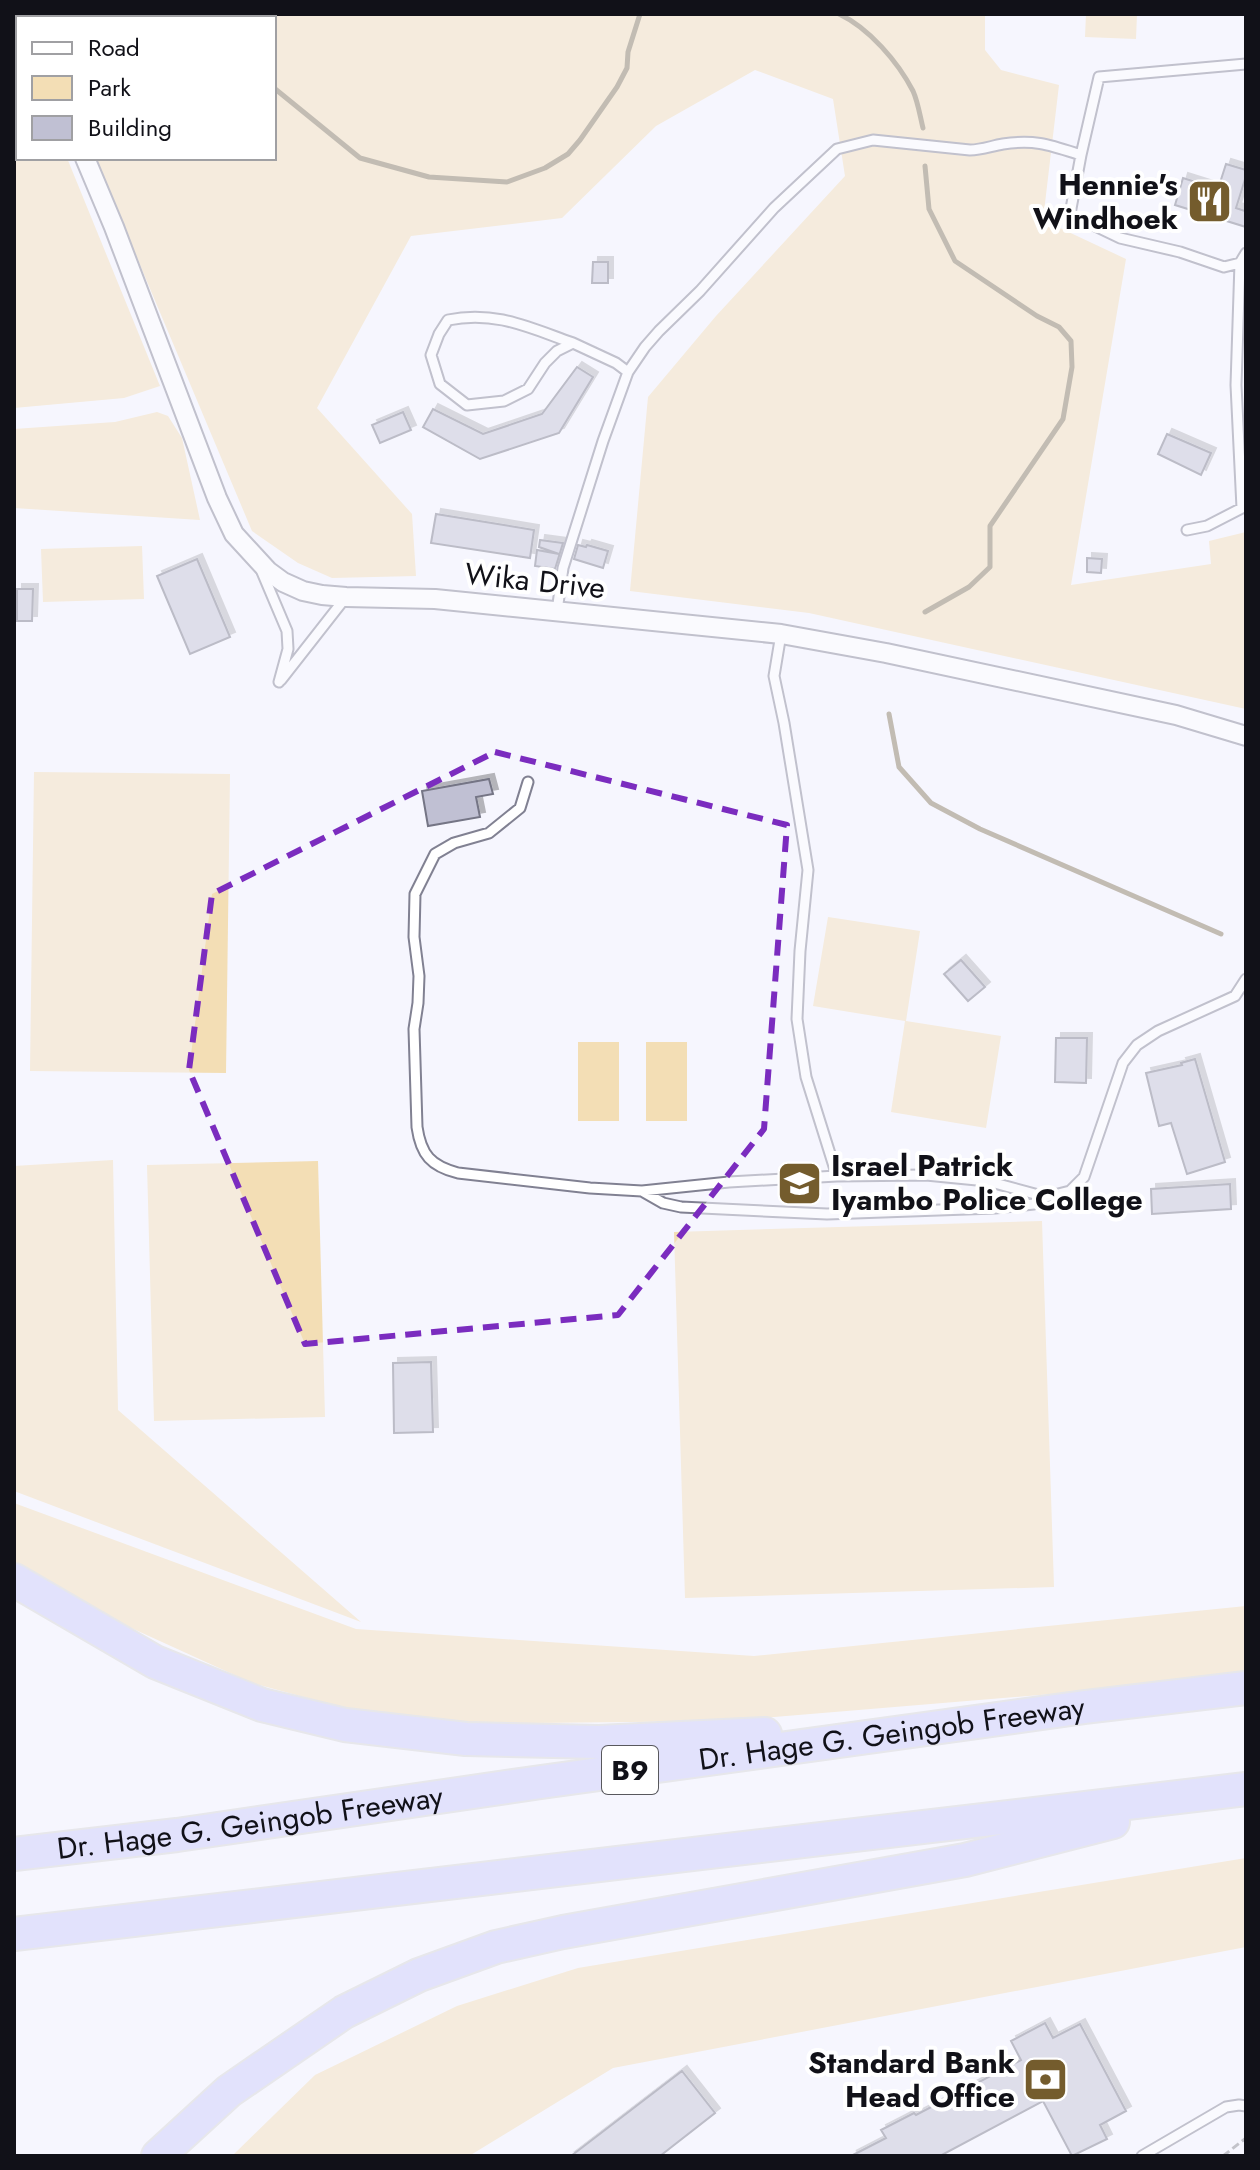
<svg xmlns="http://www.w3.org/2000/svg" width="1260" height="2170" viewBox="0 0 1260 2170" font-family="Jost,sans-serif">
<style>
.green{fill:#f3deb5}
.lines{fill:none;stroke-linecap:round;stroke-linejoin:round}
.stream{stroke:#847559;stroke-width:5}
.building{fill:#c0c0d3;stroke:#747585;stroke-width:2;filter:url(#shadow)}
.service-casing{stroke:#818192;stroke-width:13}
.minor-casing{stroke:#818192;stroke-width:22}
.motorway-casing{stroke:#d4d4d5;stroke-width:36}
.path{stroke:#85858d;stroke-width:3;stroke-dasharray:8 4;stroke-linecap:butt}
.service{stroke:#fff;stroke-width:9}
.minor{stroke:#fff;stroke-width:18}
.motorway{stroke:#cacbfb;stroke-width:32}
.marked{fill:none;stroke:#7b2cbf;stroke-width:6;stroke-dasharray:16 10;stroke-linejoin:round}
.labels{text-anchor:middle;stroke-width:8;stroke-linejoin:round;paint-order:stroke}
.shield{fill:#fff;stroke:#58585d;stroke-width:2}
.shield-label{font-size:28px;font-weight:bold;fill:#111118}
.poi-label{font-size:30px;font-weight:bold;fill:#111118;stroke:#fff;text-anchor:end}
.street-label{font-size:30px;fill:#111118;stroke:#fff}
</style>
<defs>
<filter id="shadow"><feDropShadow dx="5" dy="-5" stdDeviation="0" flood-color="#0004"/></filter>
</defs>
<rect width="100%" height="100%" fill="#f6f6fe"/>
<path class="green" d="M36,14H985V50L1001,70L1059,85L1043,220L1126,259L1071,585L1211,564L1209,541L1246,532V709L809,613L630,591L648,397L716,316L845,176L833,99L755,70L656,126L562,218L411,236L317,408L412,514L416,576L332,578L298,563L252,531L95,158H274V18H37Z
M1086,14H1137L1136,39L1085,37Z
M14,31L18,40V158H67L160,386L124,398L14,408Z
M157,412L168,416L182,438L200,520L14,508V429L115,422Z
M142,546L144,599L43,602L41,549Z
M34,772L230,774L226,1073L30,1071Z
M828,917L920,931L906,1021L1001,1036L986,1128L891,1112L905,1021L813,1006Z
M578,1042H619V1121H578Z
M646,1042H687V1121H646Z
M113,1160L118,1410L361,1622L14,1491V1166Z
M318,1161L325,1417L154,1421L147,1165Z
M1042,1221L1054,1587L685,1598L674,1232Z
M14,1503L356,1629L754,1656L1246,1606V1675L1100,1690L725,1721L424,1724L355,1711L252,1683L83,1606L14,1565Z
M1246,1858V1947L613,2068L469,2156H232L315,2075L457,2006L578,1968Z"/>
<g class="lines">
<path class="stream" d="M203,14L206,18
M839,14C869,28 898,62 913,91C918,102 920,116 923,128
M274,88L360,158L429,177L507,182L545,168L568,154L580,140L617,87L627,68L628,52L640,14
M925,166L929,209L955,261L1037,316L1059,327L1071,341L1072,367L1063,419L990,526V567L969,587L925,612
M889,714L899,767L931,803L980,829L1221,934"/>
</g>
<path class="building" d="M1226,164L1246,170V176L1236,208L1245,211L1246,227L1175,205L1183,178L1218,189Z
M593,262H608V283H592Z
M577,367L593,377L559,433L480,459L423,427L433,409L483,434L542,414Z
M403,412L411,430L380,443L372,425Z
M1167,434L1211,453L1201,475L1158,454Z
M436,514L534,530L530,558L431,543Z
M540,540L563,543L555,569L535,566L537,550L559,554L539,547Z
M578,545L586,547L587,545L608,551L603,568L574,559Z
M1087,558L1102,559L1101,573L1087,572Z
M197,559L230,637L190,654L157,576Z
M17,589H33L32,621H17Z
M489,779L493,794L476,797L480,817L428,826L422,791Z
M961,960L985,987L968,1001L944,974Z
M1056,1038H1087L1086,1083L1055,1082Z
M1195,1059L1225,1162L1187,1174L1171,1123L1159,1126L1146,1073L1182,1065L1181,1063Z
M1230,1184L1231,1209L1152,1214L1151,1189Z
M431,1362L433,1432L394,1433L393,1363Z
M1045,2023L1053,2038L1080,2024L1126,2111L1100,2125L1107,2139L1072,2156L1043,2101L940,2156H851L886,2138L881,2130L914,2113L916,2115L1021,2060L1011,2041Z
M682,2071L715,2113L660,2156H571Z"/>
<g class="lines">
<defs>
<path id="service" d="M1081,155L1099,77L1246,64
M573,343C530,328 495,310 448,320L439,334L431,355L440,384L467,405L504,401L528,389L545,363L557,351L573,343L616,363L628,372
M1187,530L1207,526L1242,508L1236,385L1240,263
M262,572L287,631L288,649L279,682
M557,611L563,568L603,441L628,372L645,347L659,331L700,291L774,208L837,149L873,140L970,150C982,150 991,146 1003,144C1035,139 1050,145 1081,155L1070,214L1120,238L1180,252L1224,267L1240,263L1246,253
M781,634L774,676L784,723L808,870L800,951L797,1019L806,1077L837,1176
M281,680L346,597
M528,782L520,808L489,833L454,843L435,854L415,894L414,937L419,976L418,1003L414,1029L417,1127C421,1155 431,1166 458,1173L590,1188L642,1191L729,1182L837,1176L926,1175L987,1181L1046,1197
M642,1191L663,1203L681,1207L827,1214L995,1208L1034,1204L1046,1197L1070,1191L1084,1177L1123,1063L1137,1045L1158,1031L1235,996L1246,979
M1142,2156L1226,2107L1239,2105L1246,2106"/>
<path id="minor" d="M24,14L26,18
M85,158L114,227L217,498L234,534L268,571L283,582L303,591L322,595L346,597L435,599L781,634L886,653L1176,715L1246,736"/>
<g id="motorway">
<path d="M14,1580L155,1662L262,1705L345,1725L466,1739L599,1742L765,1734"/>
<path id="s1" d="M14,1854L177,1835L541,1782L1085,1707L1246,1688"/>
<path d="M14,1934L1246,1789"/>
<path d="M158,2156L229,2091L344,2012L419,1975L496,1947L563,1932L965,1860L1113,1822"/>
</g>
</defs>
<use href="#service" class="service-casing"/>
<use href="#minor" class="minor-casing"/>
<use href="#motorway" class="motorway-casing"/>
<path class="path" d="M1223,2156L1246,2138"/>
<use href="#service" class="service"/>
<use href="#minor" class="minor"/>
<use href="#motorway" class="motorway"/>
</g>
<path d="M0 0H1260V2170H0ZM495,752L787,825L764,1129L618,1315L305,1344L189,1070L212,894Z" fill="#f6f6fe" fill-opacity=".55" fill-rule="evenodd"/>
<path class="marked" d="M495,752L787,825L764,1129L618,1315L305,1344L189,1070L212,894Z"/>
<defs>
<symbol id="restaurant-square" viewBox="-11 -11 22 22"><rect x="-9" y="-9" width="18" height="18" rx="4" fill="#745c2d" stroke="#fff"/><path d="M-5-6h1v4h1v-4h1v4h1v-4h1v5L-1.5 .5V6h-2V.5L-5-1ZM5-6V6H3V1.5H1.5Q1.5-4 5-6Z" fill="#fff"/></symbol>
<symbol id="university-square" viewBox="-11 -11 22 22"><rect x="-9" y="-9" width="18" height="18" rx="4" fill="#745c2d" stroke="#fff"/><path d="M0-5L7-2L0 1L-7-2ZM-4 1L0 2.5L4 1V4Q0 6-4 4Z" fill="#fff"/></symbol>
<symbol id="bank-square" viewBox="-11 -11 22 22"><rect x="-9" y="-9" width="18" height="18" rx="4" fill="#745c2d" stroke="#fff"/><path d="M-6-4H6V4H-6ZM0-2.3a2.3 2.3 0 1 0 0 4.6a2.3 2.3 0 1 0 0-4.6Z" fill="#fff"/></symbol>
</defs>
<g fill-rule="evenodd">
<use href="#restaurant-square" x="1184" y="176" width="51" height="51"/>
<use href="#university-square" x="774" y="1158" width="51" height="51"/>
<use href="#bank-square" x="1020" y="2054" width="51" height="51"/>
</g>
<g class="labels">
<rect class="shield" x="602" y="1746" width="56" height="48" rx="6"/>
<g class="shield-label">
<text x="630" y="1780">B9</text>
</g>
<g class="poi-label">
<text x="1178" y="195">Hennie's<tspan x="1178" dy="34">Windhoek</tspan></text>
<text x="831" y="1176" text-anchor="start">Israel Patrick<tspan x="831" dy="34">Iyambo Police College</tspan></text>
<text x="1015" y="2073">Standard Bank<tspan x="1015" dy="34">Head Office</tspan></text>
</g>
<g class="street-label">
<text transform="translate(535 581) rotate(6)" y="10">Wika Drive</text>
<text dy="10" stroke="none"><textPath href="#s1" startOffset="886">Dr. Hage G. Geingob Freeway</textPath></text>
<text dy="10" stroke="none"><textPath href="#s1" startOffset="238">Dr. Hage G. Geingob Freeway</textPath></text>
</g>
</g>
<rect width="1260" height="2170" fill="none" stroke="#111118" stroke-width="32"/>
<rect x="16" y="16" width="260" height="144" fill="#ffffff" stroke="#a0a0a3" stroke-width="2"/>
<rect x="32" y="42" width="40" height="12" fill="#ffffff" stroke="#a0a0a3" stroke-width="2"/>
<text x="88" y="56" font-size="24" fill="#111118">Road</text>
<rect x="32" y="76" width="40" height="24" fill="#f3deb5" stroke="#a0a0a3" stroke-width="2"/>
<text x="88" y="96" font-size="24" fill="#111118">Park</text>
<rect x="32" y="116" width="40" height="24" fill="#c0c0d3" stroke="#a0a0a3" stroke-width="2"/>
<text x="88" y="136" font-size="24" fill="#111118">Building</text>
</svg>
